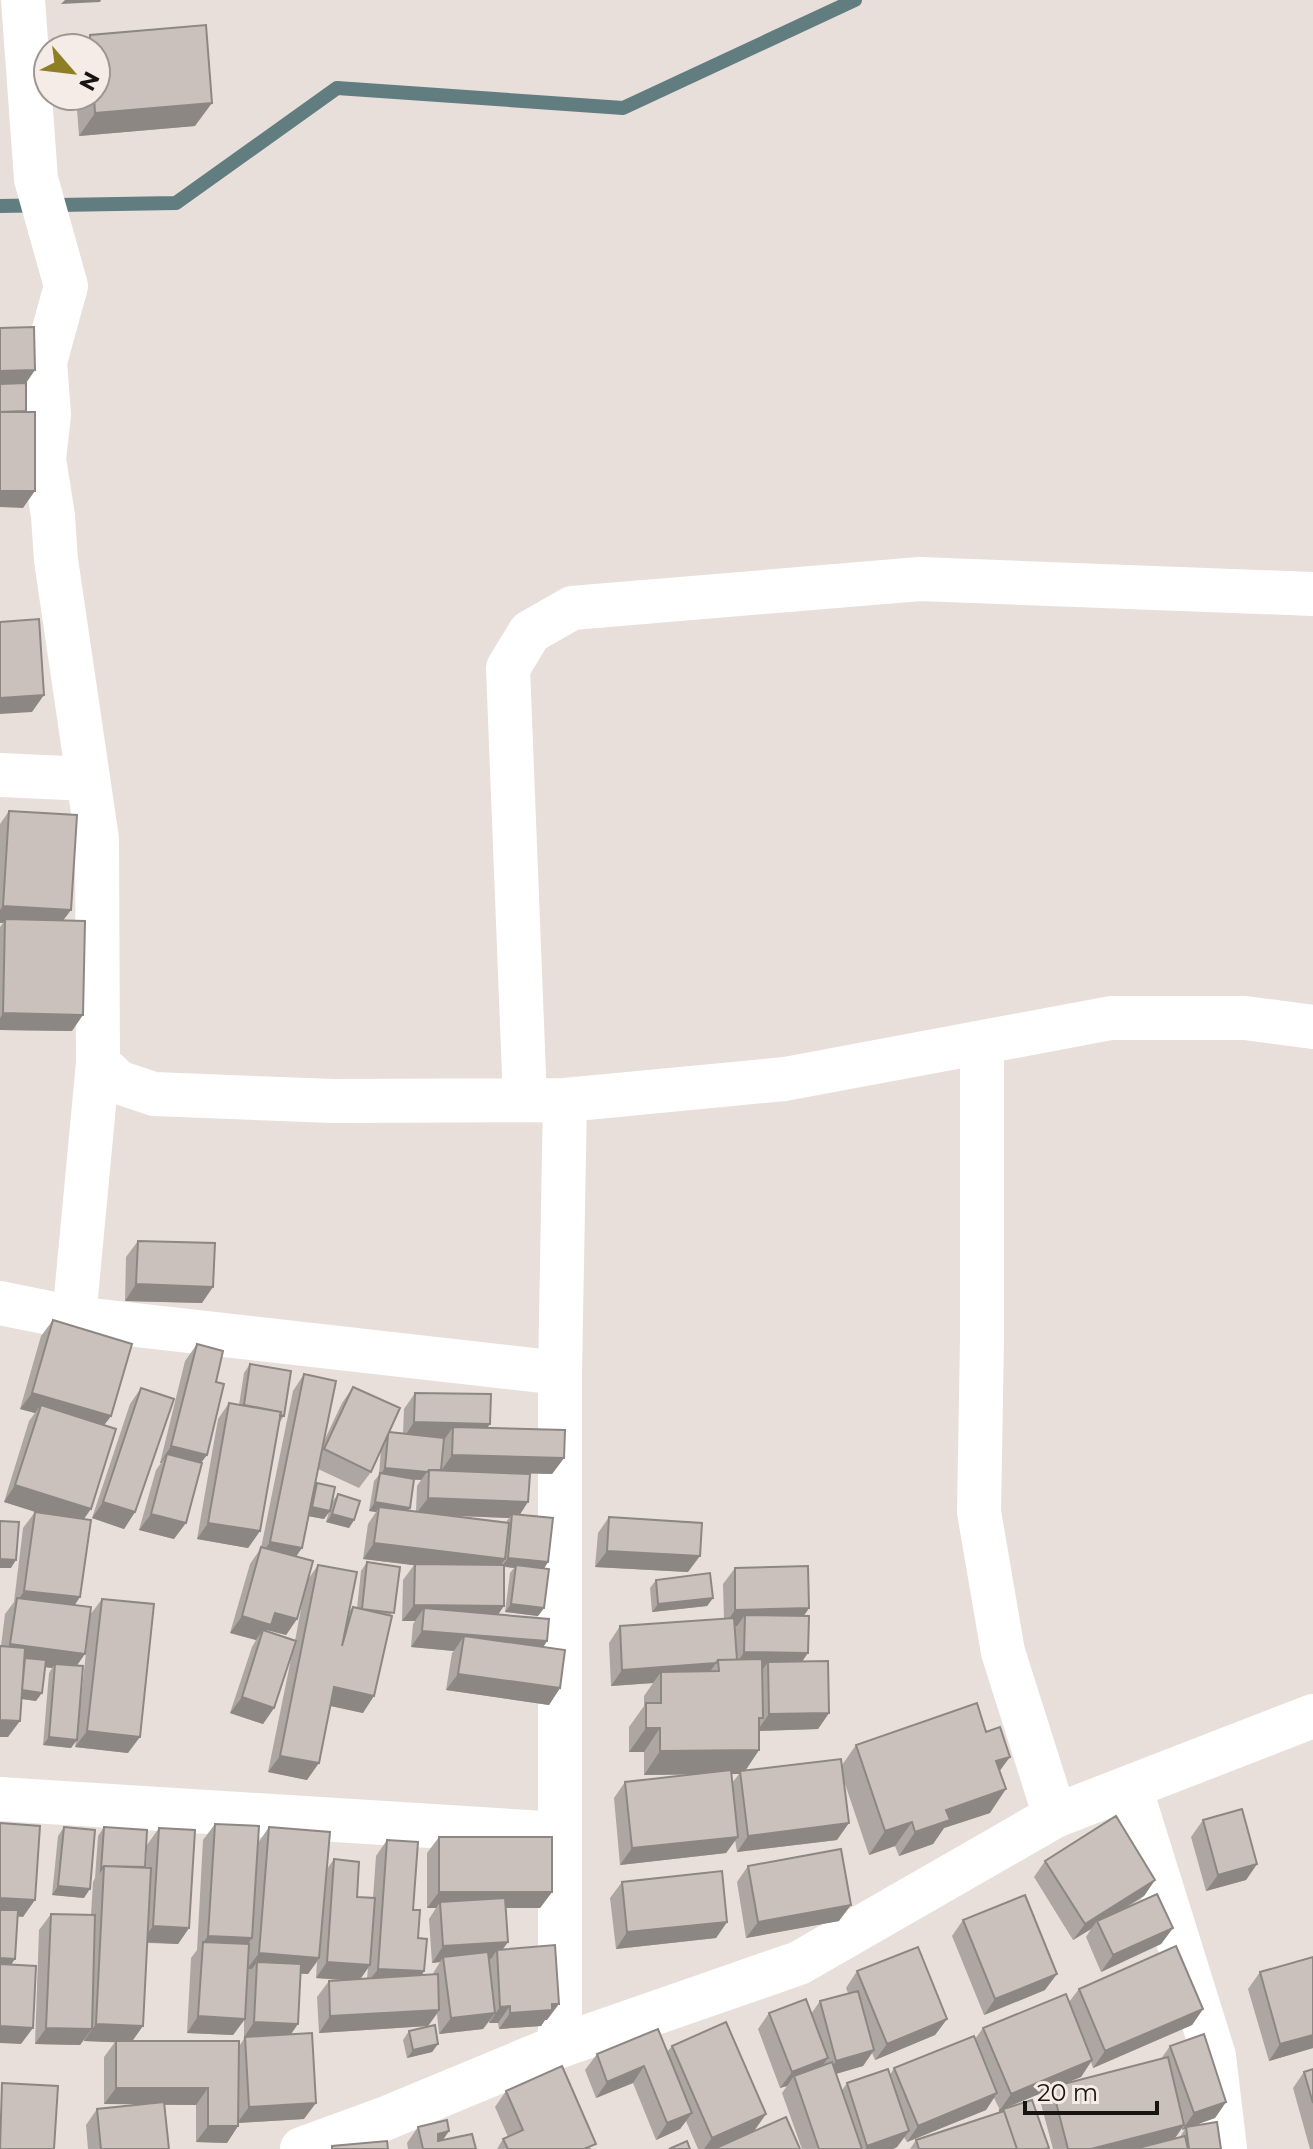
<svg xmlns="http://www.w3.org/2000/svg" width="1313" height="2149" viewBox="0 0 1313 2149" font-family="Montserrat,sans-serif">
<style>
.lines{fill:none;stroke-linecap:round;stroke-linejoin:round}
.stream{stroke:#627d80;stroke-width:14}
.street{stroke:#fff;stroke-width:44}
.wall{fill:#aea6a2;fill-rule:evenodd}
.shaded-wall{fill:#8d8784}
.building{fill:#cac1bc;stroke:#8d8784;stroke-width:2}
</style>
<rect width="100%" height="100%" fill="#e8dfda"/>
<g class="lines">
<path class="stream" d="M0,206L176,203L337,88L623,108L855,0"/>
<path class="street" d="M23,0L36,179L66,286L45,362L49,415L44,459L53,516L56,560L97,839L98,1063L118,1082L154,1094L333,1101L565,1100L785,1079L1111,1018H1245L1313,1027
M0,775L88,779
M982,1042V1339L979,1512L1003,1652L1055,1816
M525,1100L508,668L530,632L572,608L920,579L1313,594
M0,1303L74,1318L560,1373
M74,1318L98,1063
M1130,1787L1214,2056L1225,2149
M0,1799L560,1834
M560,2046V1373L565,1100
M302,2149L384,2119L560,2046L799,1963L1055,1816L1313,1716"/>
</g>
<path class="wall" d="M90,35L195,126L79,136L76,96H96V48H80Z
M9,811L63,920L72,1031L0,1030V927L3,923H0V824Z
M138,1241L202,1303L125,1301L126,1257Z
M53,1320L111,1416L104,1425L84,1519L75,1605L90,1615L102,1599L128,1753L75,1747L76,1740L71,1748L43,1745L49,1673L52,1668L45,1667L36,1701L21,1699L8,1737L1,1646L5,1614L14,1602L23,1528L35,1512H38L4,1502L29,1421L35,1413L20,1409L41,1336ZM90,1617L78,1724L77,1666Z
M197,1344L216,1382L201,1463L174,1539L139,1530L156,1470L161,1463H160L185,1361Z
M250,1364L284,1416L279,1423L260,1531L248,1548L197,1539L218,1419L229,1403L239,1405L244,1373Z
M304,1374L324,1441L342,1403L353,1387L389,1432L403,1433L404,1409L415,1393L487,1428L564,1458L552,1474L487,1472L520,1514L548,1562L544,1569V1608L538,1616L505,1612L510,1573L514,1568L504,1567L498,1615L547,1641L543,1647L560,1688L549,1705L446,1690L452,1653L454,1651L411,1647L413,1624L415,1621H402L403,1580L414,1565L363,1559L368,1524L376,1512L369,1511L374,1481L379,1475L381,1449L371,1472L359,1488L318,1469L315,1487L317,1483L332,1502L338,1494L354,1520L349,1528L326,1522L329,1511L324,1519L309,1516L296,1557L309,1578L318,1565L349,1612L353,1607L357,1608L361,1571L367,1562L392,1616L363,1713L330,1706L307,1780L268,1772L293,1649L274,1708L263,1724L230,1713L252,1647L256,1640L230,1633L250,1564L261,1548L293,1391ZM414,1480H421L417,1486L416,1512L408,1511L410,1508ZM454,1516L509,1518L506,1522ZM303,1598L295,1641L267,1631V1630L286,1635L297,1619Z
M141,1388L135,1512L124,1529L92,1518L130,1404Z
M609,1517L688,1572L595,1567L598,1533Z
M735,1568L809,1608L804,1616L802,1662L829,1713L818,1729L759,1731V1750L745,1771L842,1765L856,1745L1000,1771L990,1813L944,1828L933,1844L899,1856L895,1846L869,1855L844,1781L837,1840L737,1852L735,1840L726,1853L620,1865L614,1798L625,1782L692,1774L644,1775V1752H629V1727L644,1706V1696L653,1683L611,1686L609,1643L620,1626L724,1619L723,1584ZM731,1774H739L732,1783Z
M656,1580L713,1598L707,1606L652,1612L650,1588Z
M1203,1820L1257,1864L1246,1880L1206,1891L1191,1837Z
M215,1824L258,1843L269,1827L327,1869L334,1859L357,1897L373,1898L376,1856L387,1840L413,1910L424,1971L422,1975H432L440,1962L432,1963L429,1919L436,1908H427V1853L439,1837L552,1892L540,1908H505L508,1942L502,1950L547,2020H545L541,2026L499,2029L498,2023H489V2021L483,2029L439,2034L437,2014L428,2026L319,2033L317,1997L329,1981L342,1980L316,1978L317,1962L308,1974H300L291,2035L304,2119L238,2123V2126L227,2143L196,2142V2105H165L169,2149H88L86,2125L97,2109L138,2104H104V2057L115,2042L84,2041V2039L80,2045L35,2044L39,1930L51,1914L91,1915L93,1882L95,1878L98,1836L104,1827L146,1867L147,1845L159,1828L189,1928L178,1944L147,1943L132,2041L239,2046L244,2039V2020L233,2035L187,2033L191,1958L197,1950L203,1840ZM368,1968L367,1979H360Z
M64,1827L84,1898L52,1895L58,1836Z
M1045,1861L1155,1880L1144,1896L1124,1909L1173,1928L1161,1944L1101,1972L1086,1937L1091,1929L1073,1940L1034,1877Z
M748,1866L839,1921L746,1938L737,1882Z
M622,1882L727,1922L716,1938L616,1949L610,1898Z
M963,1920L1045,1990L984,2015L952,1936Z
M857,1971L947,2019L935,2035L875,2060L872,2053L863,2066L836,2074L842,2090L847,2083L890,2075L894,2068L975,2039L983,2028L1069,2002L1079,1989L1203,2009L1192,2025L1093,2068L1091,2062L1081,2077L1060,2085L1161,2059L1170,2046L1226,2102L1215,2118L1192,2126L1221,2149H1053L1041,2104L1051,2089L1000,2110L994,2098L986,2110L907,2142L904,2137L897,2147L893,2149H802L782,2093L787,2086L780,2088L758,2029L769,2013L811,2014L820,2001L848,1993L846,1988ZM1182,2128V2130L1185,2129L1180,2137L1175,2138Z
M1260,1972L1313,2048L1269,2061L1248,1989Z
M409,2031L438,2044L432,2052L407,2058L403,2040Z
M672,2046L766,2114L754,2131L713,2149H698L686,2121L680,2129L656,2140L633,2083L596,2098L585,2070L597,2054L667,2052Z
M1313,2069V2149H1310L1293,2088L1304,2072Z
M506,2091L592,2149H497L503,2139L508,2137L495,2107Z
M1000,2110L1049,2148L1048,2149H910L916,2140L998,2113Z
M418,2127L449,2131L443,2140L476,2149H408L407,2143Z"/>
<path class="shaded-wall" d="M65,0H101L100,2L61,4Z
M212,103L195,126L79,136L95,113Z
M35,370L24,386L0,387V371Z
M0,491H35L23,508L0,507Z
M44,695L32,712L0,714V698Z
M3,906L71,910L59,926L5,919L3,923H0V910Z
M3,1013L83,1015L72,1031L0,1030V1018Z
M136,1284L213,1287L202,1303L125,1301Z
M32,1393L111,1416L99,1432L41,1405L35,1413L20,1409Z
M414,1422L490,1424L479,1440L453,1427L444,1440L403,1439Z
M171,1446L207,1455L195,1471L167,1454L161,1463H160Z
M452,1455L564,1458L552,1474L441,1471Z
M385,1468L427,1472L421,1480L379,1476Z
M15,1485L91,1509L79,1526L4,1502Z
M428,1498L528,1502L517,1519L512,1514L509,1518L416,1514Z
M103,1502L135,1512L124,1529L92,1518Z
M375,1502L410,1508L404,1516L379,1507L376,1512L369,1511Z
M312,1507L330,1511L324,1519L307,1516Z
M151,1514L186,1523L174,1539L139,1530Z
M332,1514L354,1520L349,1528L326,1522Z
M208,1523L260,1531L248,1548L197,1539Z
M270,1542L302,1548L291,1564L259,1558Z
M374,1543L505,1559L494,1575L363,1559Z
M607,1551L700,1556L688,1572L595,1567Z
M508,1558L548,1562L542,1571L516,1565L514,1568L502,1566Z
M0,1559L16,1560L11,1568H0Z
M24,1591L80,1597L69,1614L16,1603Z
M713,1598L707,1606L652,1612L658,1604Z
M511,1604L544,1608L538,1616L505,1612Z
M414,1605L504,1606L493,1622L424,1608L415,1621H402Z
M809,1608L798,1624L745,1615L737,1626H724L735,1610Z
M275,1613L297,1619L286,1635L267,1630L260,1641L263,1630L256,1640L230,1633L242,1616Z
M422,1631L547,1641L536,1658L464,1636L454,1651L411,1647Z
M10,1644L85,1654L73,1671L55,1664L52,1668L21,1664L0,1658Z
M744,1652L808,1653L797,1669L768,1662L763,1669H733Z
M716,1663L705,1679L661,1672L653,1683L611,1686L622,1670Z
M458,1674L560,1688L549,1705L446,1690Z
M334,1687L374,1696L363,1713L322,1704Z
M22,1690L42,1693L36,1701L16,1698Z
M242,1697L274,1708L263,1724L230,1713Z
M829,1713L818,1729L757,1731L769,1714Z
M0,1720L20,1721L8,1737H0Z
M646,1728H660L644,1752H629Z
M87,1731L140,1737L128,1753L75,1747Z
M49,1737L77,1740L71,1748L43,1745Z
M759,1750L743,1774L740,1771L739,1774L644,1775L660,1751Z
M280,1756L319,1763L307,1780L268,1772Z
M1010,1757L993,1780L996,1761Z
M1006,1789L990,1813L944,1828L933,1844L899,1856L915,1832L946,1810Z
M912,1822L895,1846L869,1855L885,1831Z
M849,1823L837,1840L737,1852L748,1836Z
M738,1837L726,1853L620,1865L632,1848Z
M1257,1864L1246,1880L1206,1891L1218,1875Z
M1155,1880L1144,1896L1099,1924L1097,1921L1091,1929L1073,1940L1085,1924Z
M58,1886L90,1889L84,1898L52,1895Z
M439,1892H552L540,1908H441L440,1902L436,1908H427Z
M0,1898L35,1900L23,1917L0,1915Z
M851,1905L839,1921L746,1938L758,1922Z
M727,1922L716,1938L616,1949L627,1932Z
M153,1926L189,1928L178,1944L142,1942Z
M1173,1928L1161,1944L1101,1972L1113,1955Z
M208,1936L252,1938L241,1954L202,1944Z
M508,1942L497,1957V1950L491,1959L444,1962L443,1957L440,1962L432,1963L443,1946Z
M259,1953L319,1958L308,1974L256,1970L257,1962L252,1969H247Z
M0,1958L15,1959L4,1975H0Z
M327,1962L370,1965L359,1981L316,1978Z
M378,1969L424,1971L413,1988L366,1985Z
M1057,1974L1045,1990L984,2015L995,1999Z
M552,2004H559L547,2020H545L541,2026L499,2029L510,2013Z
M510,2006L498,2023H489L500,2007Z
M1203,2009L1192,2025L1093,2068L1105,2051Z
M439,2010L428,2026L319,2033L330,2016Z
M495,2013L483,2029L439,2034L451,2018Z
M198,2016L245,2019L233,2035L187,2033Z
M947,2019L935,2035L875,2060L887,2044Z
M254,2022L298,2024L287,2040L245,2037L243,2039Z
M96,2024L143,2026L131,2043L84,2041Z
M0,2026L33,2028L21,2044L0,2043Z
M46,2028L92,2029L80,2045L35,2044Z
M1313,2035V2048L1269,2061L1280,2044Z
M438,2044L432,2052L407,2058L413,2050Z
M874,2050L863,2066L825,2077L836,2061Z
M828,2058L816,2075L794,2076L787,2086L780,2088L792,2072Z
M1092,2060L1081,2077L1000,2110L1011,2094Z
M644,2066L633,2083L596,2098L607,2082Z
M116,2088H208L196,2105L104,2104Z
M997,2093L986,2110L907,2142L918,2126Z
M1226,2102L1215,2118L1182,2130L1194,2113Z
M316,2103L304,2119L237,2123L249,2107Z
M692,2113L680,2129L656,2140L667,2123Z
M766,2114L754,2131L713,2149H704L712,2138Z
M1184,2125L1173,2141L1143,2149H1091Z
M208,2126H238L227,2143L196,2142Z
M449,2131L437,2148L438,2134Z
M909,2131L897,2147L893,2149H865L867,2146Z"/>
<path class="building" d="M206,25L212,103L95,113L94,96H96V48H91L90,35Z
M34,327L35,370L0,371V328Z
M26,383V411L0,412V384Z
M0,412H35V491H0Z
M39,619L44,695L0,698V622Z
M9,811L77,815L71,910L3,906Z
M5,919L85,921L83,1015L3,1013Z
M138,1241L215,1243L213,1287L136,1284Z
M53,1320L132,1344L111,1416L32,1393Z
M197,1344L223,1351L216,1382L224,1384L207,1455L171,1446Z
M250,1364L291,1371L284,1416L280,1415L281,1412L244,1405Z
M304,1374L336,1381L302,1548L270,1542Z
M353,1387L400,1408L371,1472L324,1449Z
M141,1388L174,1399L135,1512L103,1502Z
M415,1393L491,1394L490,1424L414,1422Z
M229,1403L281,1412L260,1531L208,1523Z
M41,1405L116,1429L91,1509L15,1485Z
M453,1427L565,1430L564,1458L452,1455Z
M389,1432L444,1438L441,1470H429L427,1472L385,1468L388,1435Z
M167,1454L202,1463L186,1523L151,1514Z
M429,1470L530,1474L528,1502L428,1498Z
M380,1473L414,1479L410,1508L375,1502Z
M317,1483L335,1487L330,1511L312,1507Z
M338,1494L360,1501L354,1520L332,1514Z
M379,1507L509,1523L505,1559L374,1543Z
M35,1512L91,1520L80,1597L24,1591Z
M512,1514L553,1518L548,1562L508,1558Z
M609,1517L702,1523L700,1556L607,1551Z
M0,1521L19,1522L16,1560L0,1559Z
M261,1547L313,1561L297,1619L275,1613L271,1625L242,1616Z
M367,1562L400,1567L394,1613L362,1609Z
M415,1564L504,1565V1606L414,1605Z
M318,1565L357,1572L342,1646L353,1607L392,1616L374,1696L334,1687L319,1763L280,1756Z
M516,1565L549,1569L544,1608L511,1604Z
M808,1566L809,1608L735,1610V1568Z
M710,1573L713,1598L658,1604L656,1580Z
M17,1598L91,1607L85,1654L10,1644Z
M102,1599L154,1604L140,1737L87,1731Z
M424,1608L549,1619L547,1641L422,1631Z
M745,1615L809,1616L808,1653L744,1652Z
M734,1618L737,1660H718L716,1663L622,1670L620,1626Z
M263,1630L296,1641L274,1708L242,1697Z
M464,1636L565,1650L560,1688L458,1674Z
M0,1646L25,1648L20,1721L0,1720Z
M25,1658L46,1660L42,1693L22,1690Z
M762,1659L763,1718H759V1750L660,1751V1728H646V1703H661V1672L719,1671L718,1660Z
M828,1661L829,1713L769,1714L768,1662Z
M55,1664L83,1666L77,1740L49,1737Z
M977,1703L986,1732L1000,1727L1010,1757L996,1761L1006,1789L946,1810L950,1820L915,1832L912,1822L885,1831L856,1745Z
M841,1759L849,1823L748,1836L740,1771Z
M731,1770L738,1837L632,1848L625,1782Z
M1242,1809L1257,1864L1218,1875L1203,1820Z
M1116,1816L1155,1880L1085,1924L1045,1861Z
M0,1823L40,1826L35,1900L0,1898Z
M215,1824L259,1826L252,1938L208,1936Z
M64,1827L95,1830L90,1889L58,1886Z
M104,1827L147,1830L145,1867L104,1866L101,1870Z
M269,1827L330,1832L319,1958L259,1953Z
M159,1828L195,1830L189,1928L153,1926Z
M439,1837H552V1892H439Z
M387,1840L418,1842L413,1910H420L418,1938L427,1939L424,1971L378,1969Z
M841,1849L851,1905L758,1922L748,1866Z
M334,1859L359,1862L357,1897L375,1898L370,1965L327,1962Z
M104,1866L151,1868L143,2026L96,2024Z
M722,1871L727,1922L627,1932L622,1882Z
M1157,1894L1173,1928L1113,1955L1097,1921Z
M1025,1895L1057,1974L995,1999L963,1920Z
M505,1898L508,1942L443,1946L440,1902Z
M0,1910H18L15,1959L0,1958Z
M51,1914L95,1915L92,2029L46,2028Z
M203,1942L249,1944L245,2019L198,2016Z
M555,1945L559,2004H552V2010L510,2013V2006L500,2007L497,1950Z
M1176,1946L1203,2009L1105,2051L1079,1989Z
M918,1947L947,2019L887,2044L857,1971Z
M488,1952L495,2013L451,2018L443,1957Z
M1313,1957V2035L1280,2044L1260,1972Z
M257,1962L301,1964L298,2024L254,2022Z
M0,1964L36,1966L33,2028L0,2026Z
M438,1974L439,2010L330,2016L329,1981Z
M858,1991L874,2050L836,2061L820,2001Z
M1066,1994L1092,2060L1011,2094L983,2028Z
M806,1999L828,2058L792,2072L769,2013Z
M726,2022L766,2114L712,2138L672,2046Z
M435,2025L438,2044L413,2050L409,2031Z
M658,2029L692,2113L667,2123L644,2066L607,2082L597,2054Z
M312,2033L316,2103L249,2107L245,2037Z
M1204,2034L1226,2102L1194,2113L1170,2046Z
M974,2036L997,2093L918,2126L894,2068Z
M116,2041H239L238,2126H208V2088H116Z
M1168,2057L1184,2125L1091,2149H1068L1052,2087Z
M832,2062L862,2149H819L794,2076Z
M562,2066L596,2144L584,2149H508L503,2139L523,2130L506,2091Z
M888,2069L909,2131L867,2146L847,2083Z
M1313,2069V2103L1304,2072Z
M2,2083L58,2086L54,2149H0Z
M1032,2100L1049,2148L1045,2149H1017L1004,2111L1001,2112L1000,2110Z
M164,2102L169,2149H101L97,2109Z
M1004,2111L1017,2149H919L916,2140Z
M786,2117L800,2149H714Z
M447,2120L449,2131L438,2134V2141L472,2134L476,2149H423L418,2127Z
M1217,2122L1221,2149H1189L1186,2127Z
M1185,2136L1188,2149H1134Z
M387,2141L388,2149H332V2146Z
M687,2141L690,2149H669Z"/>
<g transform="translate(72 72) rotate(118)"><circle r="38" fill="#f6ece7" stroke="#9d9692" stroke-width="2"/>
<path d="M0-6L14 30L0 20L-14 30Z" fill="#8e7f25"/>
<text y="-12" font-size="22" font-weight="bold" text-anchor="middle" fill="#171412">N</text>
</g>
<path d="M1025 2101v12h132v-12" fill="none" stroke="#171412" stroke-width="4"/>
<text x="1037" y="2101" font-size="24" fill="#171412" stroke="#f6ece7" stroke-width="6" paint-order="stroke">20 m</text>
</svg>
